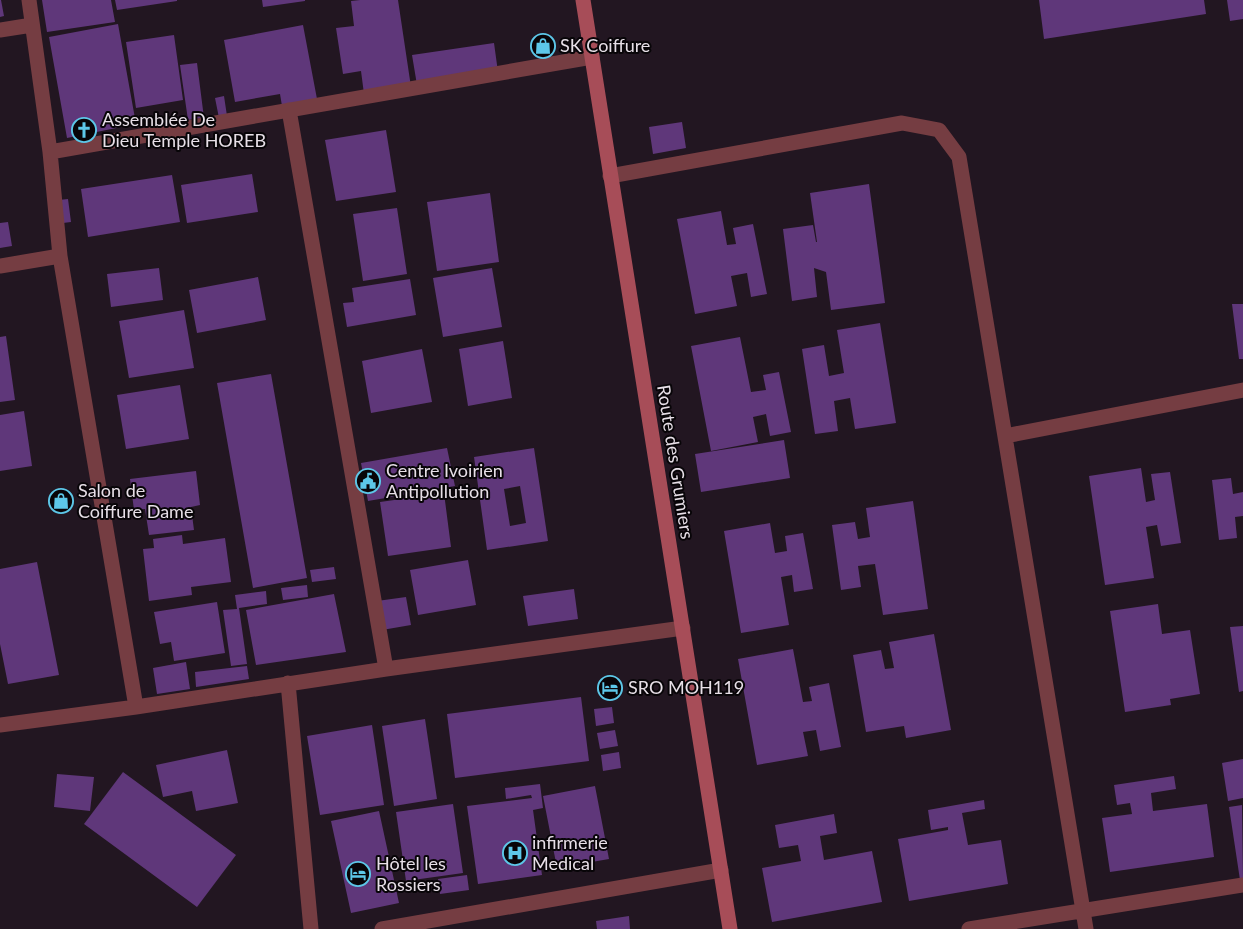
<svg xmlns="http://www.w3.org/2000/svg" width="1243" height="929" viewBox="0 0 1243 929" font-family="Lato,sans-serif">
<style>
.building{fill:#5f377a;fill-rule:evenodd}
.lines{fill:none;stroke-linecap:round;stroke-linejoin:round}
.street{stroke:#753d42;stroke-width:15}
.secondary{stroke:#a74d58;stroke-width:15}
.labels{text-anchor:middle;stroke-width:4;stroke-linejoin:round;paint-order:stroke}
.poi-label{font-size:18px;fill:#e7dfe7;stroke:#080508;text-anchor:start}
.street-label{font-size:18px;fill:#e7dfe7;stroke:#080508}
</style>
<rect width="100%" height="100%" fill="#221621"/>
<path class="building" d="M0,0H1L4,16L0,17Z
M42,0H111L115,22L47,32Z
M115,0H177V1L117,10Z
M262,0H305V1L263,7Z
M360,0H398L411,87L364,94L361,71L343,74L336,28L354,26L351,1Z
M1039,0H1204L1206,14L1044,39Z
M1227,0H1243V19L1230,21Z
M118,24L136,124L67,138L49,37Z
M303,25L317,99L282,106L280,94L235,102L224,40Z
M174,35L183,100L136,108L126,42Z
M494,43L498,72L417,85L412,55Z
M197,63L204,118L188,120L180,65Z
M224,96L227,116L219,118L215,98Z
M682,122L686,148L653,154L649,127Z
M386,130L396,192L336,201L325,140Z
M252,174L258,212L187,223L181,185Z
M172,175L180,222L88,237L81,189Z
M869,184L885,303L831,310L826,272L814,268L817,297L792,301L783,229L813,225L816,242H817L810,193Z
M490,193L499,262L437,271L427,202Z
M68,199L71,222L63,223L59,200Z
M397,208L407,274L363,281L353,214Z
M721,211L727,245L736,244L733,228L753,224L767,294L751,297L747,273L731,276L737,306L695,314L677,219Z
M8,222L12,246L0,248V223Z
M159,268L163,300L111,307L107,274Z
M492,268L502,327L443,337L433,278Z
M258,277L266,320L197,333L189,290Z
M410,279L416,315L347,327L343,303L354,302L352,288Z
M1232,304H1243V359H1239Z
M184,310L194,368L129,378L119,321Z
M880,323L896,423L855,429L850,398L834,401L838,431L815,434L802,349L824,345L829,376L844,373L837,330Z
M6,336L15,400L0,402V337Z
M740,337L751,392L766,390L763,375L779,372L791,432L770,436L766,414L753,417L758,442L711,451L691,346Z
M503,341L512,398L468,406L459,349Z
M422,349L432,402L371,413L362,361Z
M271,374L307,578L253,588L217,383Z
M180,385L189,439L126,449L117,395Z
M24,411L32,466L0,471V415Z
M784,440L790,478L701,492L695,454Z
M447,448L455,486L368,501L361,463Z
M534,448L548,541L487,550L474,457ZM520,486L526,523L510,526L504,489Z
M1141,468L1146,502L1155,500L1151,474L1170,472L1181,543L1161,546L1157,525L1146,527L1154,578L1105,585L1089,476Z
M196,471L200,505L191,507L194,530L149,535L145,509L134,510L130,479Z
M1231,478L1233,494L1243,492V516L1235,517L1237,538L1219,540L1212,480Z
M444,493L451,547L388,556L380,502Z
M913,501L928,609L883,615L875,564L858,566L861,587L841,590L832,525L855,522L858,539L870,537L866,508Z
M770,523L775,553L787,551L785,536L803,533L813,589L794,592L792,575L781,577L789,625L741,633L724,531Z
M182,535L183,544L225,538L231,582L191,587L192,595L149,601L143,549L154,548L153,539Z
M468,560L476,605L418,615L410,570Z
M37,562L59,675L8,684L0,644V569Z
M334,567L336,579L312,582L310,570Z
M307,585L308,597L283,600L281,588Z
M574,589L578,619L528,626L523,596Z
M266,591L267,604L239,608L247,664L231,666L223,610L237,609L235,595Z
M334,594L346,652L256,665L246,610Z
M406,597L411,625L382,630L377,601Z
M217,602L225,653L174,661L171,642L160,644L154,612Z
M1158,604L1162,634L1190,630L1200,694L1170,699L1171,705L1125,712L1110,611Z
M1243,626V691L1239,692L1230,627Z
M934,634L951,730L906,738L904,726L866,732L853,655L881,650L885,669L894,668L889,642Z
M793,649L803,702L812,701L809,687L829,683L841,747L820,751L816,730L803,732L808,756L757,765L738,659Z
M186,662L190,689L157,694L153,668Z
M247,666L249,679L196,687L195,672Z
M581,697L589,761L455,778L447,714Z
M612,707L614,723L596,726L594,709Z
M425,719L437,799L394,806L382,726Z
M372,725L384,805L320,815L307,736Z
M615,730L618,746L600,749L597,733Z
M227,750L238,803L196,811L192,791L163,797L156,765Z
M619,752L621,768L603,771L601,755Z
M1243,759V798L1228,801L1222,763Z
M123,772L236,855L197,907L84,824Z
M57,774L94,777L90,811L54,807Z
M1174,776L1176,789L1151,793L1153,811L1207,804L1214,857L1110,872L1102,818L1132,814L1130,803L1117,805L1114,785Z
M540,784L543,808L533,810L542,875L478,884L467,806L532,798L531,795L506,799L505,788Z
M595,786L609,859L557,868L543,796Z
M984,800L985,809L962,813L968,845L1001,840L1008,884L909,901L898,839L948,830V827L931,830L928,810Z
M453,804L463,873L406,881L396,812Z
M1242,805L1243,879L1240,880L1229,807Z
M379,811L399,903L351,913L331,821Z
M834,814L837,833L820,836L824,860L872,851L882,902L772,922L762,868L801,861L798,845L779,848L775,825Z
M467,875L469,890L440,894L438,879Z
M629,916L630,929H597L596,921Z"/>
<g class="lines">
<path class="street" d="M29,0L50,152L60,256L136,707
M0,30L32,25
M289,110L386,669
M50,152L592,57
M610,176L902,123L939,130L959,157L1086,929
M0,266L60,256
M1005,436L1243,390
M288,683L311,929
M0,725L136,707L386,669L683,628
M382,929L721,870
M969,929L1243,885"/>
<path class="secondary" d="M583,0L730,929"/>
</g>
<defs>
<symbol id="shop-ring" viewBox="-11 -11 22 22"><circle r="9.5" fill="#080508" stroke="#5dc7e8" stroke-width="1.5"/><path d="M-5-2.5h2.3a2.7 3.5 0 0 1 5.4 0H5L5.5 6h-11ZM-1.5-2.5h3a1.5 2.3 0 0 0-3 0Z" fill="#5dc7e8"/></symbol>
<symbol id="church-ring" viewBox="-11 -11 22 22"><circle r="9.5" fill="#080508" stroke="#5dc7e8" stroke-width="1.5"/><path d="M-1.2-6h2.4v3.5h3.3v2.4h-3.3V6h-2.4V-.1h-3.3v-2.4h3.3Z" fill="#5dc7e8"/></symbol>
<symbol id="civic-ring" viewBox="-11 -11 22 22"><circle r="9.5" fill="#080508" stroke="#5dc7e8" stroke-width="1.5"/><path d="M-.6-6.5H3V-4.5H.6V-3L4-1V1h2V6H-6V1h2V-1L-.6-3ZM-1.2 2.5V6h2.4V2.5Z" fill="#5dc7e8"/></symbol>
<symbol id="hotel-ring" viewBox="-11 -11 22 22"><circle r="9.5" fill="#080508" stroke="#5dc7e8" stroke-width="1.5"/><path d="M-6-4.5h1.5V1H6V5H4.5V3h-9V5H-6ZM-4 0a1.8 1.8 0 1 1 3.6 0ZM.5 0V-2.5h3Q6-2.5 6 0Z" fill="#5dc7e8"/></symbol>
<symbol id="hospital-ring" viewBox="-11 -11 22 22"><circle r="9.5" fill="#080508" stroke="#5dc7e8" stroke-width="1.5"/><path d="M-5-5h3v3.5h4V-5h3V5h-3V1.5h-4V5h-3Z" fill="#5dc7e8"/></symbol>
</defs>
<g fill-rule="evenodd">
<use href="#shop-ring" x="529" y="32" width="28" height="28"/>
<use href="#church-ring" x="70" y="116" width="28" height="28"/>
<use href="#civic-ring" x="354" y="467" width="28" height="28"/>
<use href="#shop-ring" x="47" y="487" width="28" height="28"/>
<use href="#hotel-ring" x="596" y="674" width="28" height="28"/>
<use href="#hospital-ring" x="501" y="839" width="28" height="28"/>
<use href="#hotel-ring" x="344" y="860" width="28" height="28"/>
</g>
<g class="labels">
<g class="poi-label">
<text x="560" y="52">SK Coiffure</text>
<text x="102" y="126">Assemblée De<tspan x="102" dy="21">Dieu Temple HOREB</tspan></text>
<text x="386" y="477">Centre Ivoirien<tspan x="386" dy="21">Antipollution</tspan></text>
<text x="78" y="497">Salon de<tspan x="78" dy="21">Coiffure Dame</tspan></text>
<text x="628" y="694">SRO MOH119</text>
<text x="532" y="849">infirmerie<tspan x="532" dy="21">Medical</tspan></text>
<text x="376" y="870">Hôtel les<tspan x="376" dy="21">Rossiers</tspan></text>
</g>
<g class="street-label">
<text transform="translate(675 462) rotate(81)" y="6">Route des Grumiers</text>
</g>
</g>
</svg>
